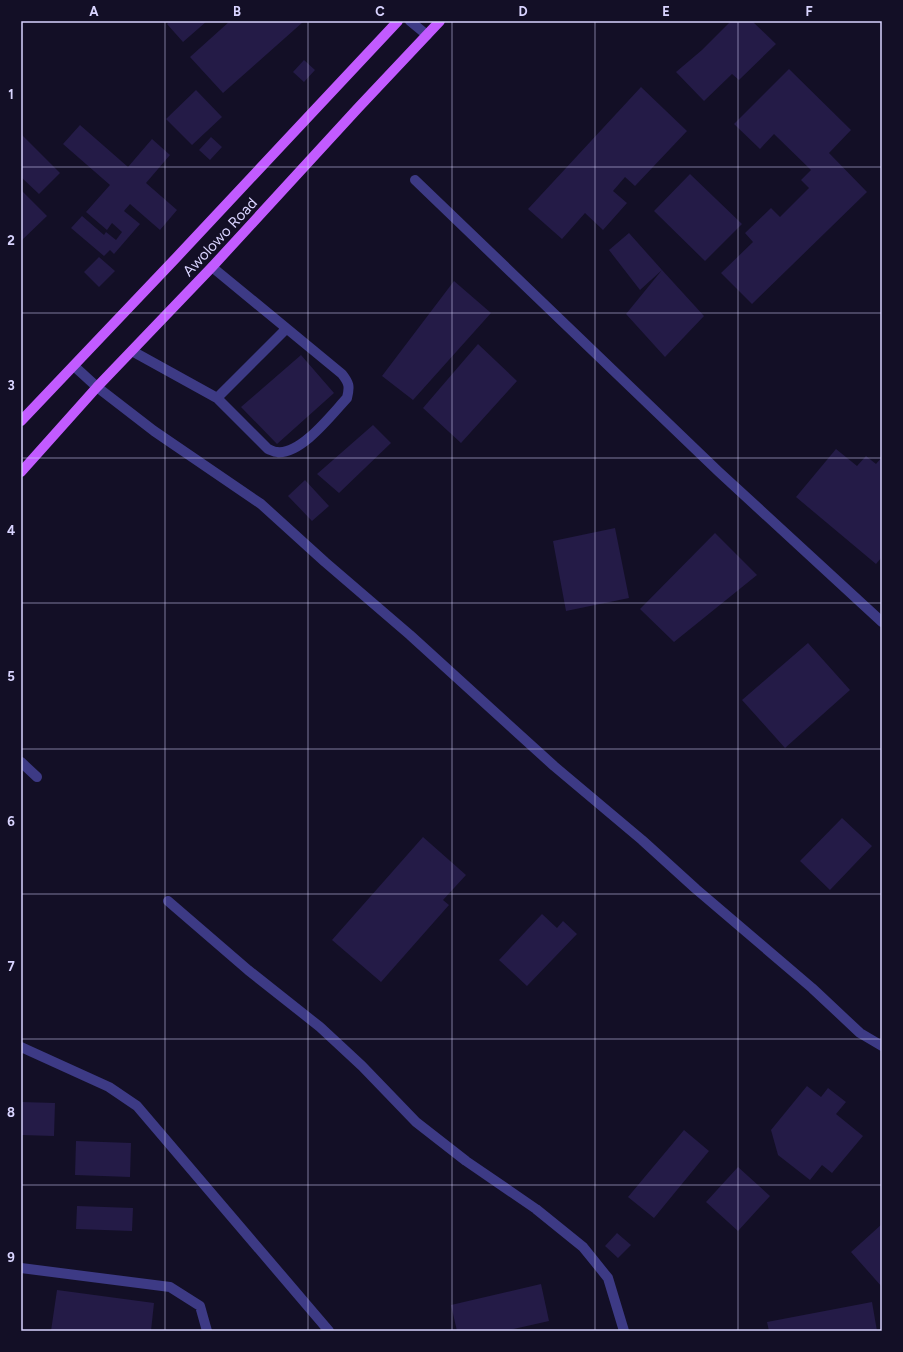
<svg xmlns="http://www.w3.org/2000/svg" width="903" height="1352" viewBox="0 0 903 1352" font-family="Figtree,sans-serif">
<style>
.building{fill:#241b47}
.lines{fill:none;stroke-linecap:round;stroke-linejoin:round}
.minor{stroke:#3d3a85;stroke-width:10}
.major{stroke:#c25bff;stroke-width:10}
.grid{fill:none;stroke:#d9d4ff;stroke-width:1;stroke-opacity:0.55}
.labels{text-anchor:middle;stroke-width:4;stroke-linejoin:round;paint-order:stroke}
.street-label{font-size:15px;fill:#d9d4ff;stroke:#130f26}
.neatline{fill:none;stroke:#d9d4ff;stroke-width:1.5}
.grid-label{font-size:13px;text-anchor:middle;font-weight:bold;fill:#d9d4ff}
</style>
<rect width="100%" height="100%" fill="#130f26"/>
<path class="building" d="M170,21H207L183,42L167,24Z
M230,21H302L303,22L223,93L190,57Z
M731,21H752L776,44L739,80L732,74L704,101L676,72L702,50Z
M304,60L315,70L304,82L293,72Z
M789,69L851,130L829,153L867,192L752,304L721,273L753,242L745,233L771,208L780,217L809,188L801,180L811,170L774,134L760,149L734,124Z
M641,87L687,131L635,186L625,177L613,191L627,203L603,230L585,213L562,239L528,209Z
M196,90L222,117L192,145L166,119Z
M80,125L128,167L152,139L170,155L146,183L177,210L160,230L130,204L124,211L140,224L114,254L110,250L104,256L71,228L82,216L104,235L106,232L116,240L122,232L112,223L107,230L86,212L110,185L63,144Z
M21,134L60,173L39,194L21,177Z
M211,137L222,147L210,160L199,150Z
M690,174L742,224L705,261L654,211Z
M21,190L47,216L21,241Z
M629,233L662,270L640,290L609,250Z
M99,257L115,271L99,287L84,272Z
M662,270L704,316L665,357L626,314Z
M454,281L491,313L413,400L382,376Z
M478,344L517,381L461,443L423,408Z
M301,355L334,393L277,444L241,407Z
M373,425L391,443L339,493L317,474Z
M836,449L857,466L866,456L876,464L882,457V557L876,564L796,497Z
M305,480L329,506L312,521L288,496Z
M615,528L629,598L566,611L553,541Z
M715,533L757,575L674,642L640,609Z
M808,643L850,690L785,748L742,700Z
M842,818L872,846L830,890L800,861Z
M423,837L466,875L443,900L449,905L381,982L332,940Z
M542,914L557,928L563,921L577,934L527,986L499,960Z
M807,1086L821,1097L828,1088L846,1102L836,1114L863,1136L832,1173L822,1165L810,1180L778,1155L771,1130Z
M21,1102L55,1103L54,1136L21,1135Z
M684,1130L709,1151L654,1218L628,1197Z
M76,1141L131,1143L130,1177L75,1175Z
M738,1167L770,1196L738,1231L706,1202Z
M77,1206L133,1208L132,1231L76,1229Z
M882,1224V1287L851,1252Z
M617,1233L631,1245L618,1258L605,1246Z
M541,1284L549,1321L505,1331H457L451,1305Z
M57,1290L154,1303L151,1331H51Z
M872,1302L877,1331H769L767,1322Z"/>
<g class="lines">
<path class="minor" d="M410,21L427,35
M415,180L719,472L882,622
M132,351L217,398L268,449C271,450 274,452 277,452C301,455 332,414 347,398C350,386 349,383 342,374L212,267
M74,366L97,387L154,431L261,504L325,562L410,635L554,766L642,840L696,889L812,988L860,1033L882,1046
M217,398L286,329
M21,762L37,777
M168,901L248,970L320,1027L362,1066L416,1122L466,1161L536,1209L583,1247L608,1278L624,1331
M21,1047L109,1087L137,1106L329,1331
M21,1268L170,1287L200,1306L207,1331"/>
<path class="major" d="M21,421L175,259L398,21
M21,472L97,387L212,267L358,108L440,21"/>
</g>
<path class="grid" d="M165,21V1331M308,21V1331M452,21V1331M595,21V1331M738,21V1331M21,167H882M21,313H882M21,458H882M21,603H882M21,749H882M21,894H882M21,1039H882M21,1185H882"/>
<g class="labels">
<g class="street-label">
<text transform="translate(220 237) rotate(-47)" y="5">Awolowo Road</text>
</g>
</g>
<rect width="903" height="1352" fill="none" stroke="#130f26" stroke-width="44"/>
<rect x="22" y="22" width="859" height="1308" class="neatline"/>
<g class="grid-label">
<text x="94" y="16">A</text>
<text x="237" y="16">B</text>
<text x="380" y="16">C</text>
<text x="523" y="16">D</text>
<text x="666" y="16">E</text>
<text x="809" y="16">F</text>
<text x="11" y="99">1</text>
<text x="11" y="245">2</text>
<text x="11" y="390">3</text>
<text x="11" y="535">4</text>
<text x="11" y="681">5</text>
<text x="11" y="826">6</text>
<text x="11" y="971">7</text>
<text x="11" y="1117">8</text>
<text x="11" y="1262">9</text>
</g>
</svg>
